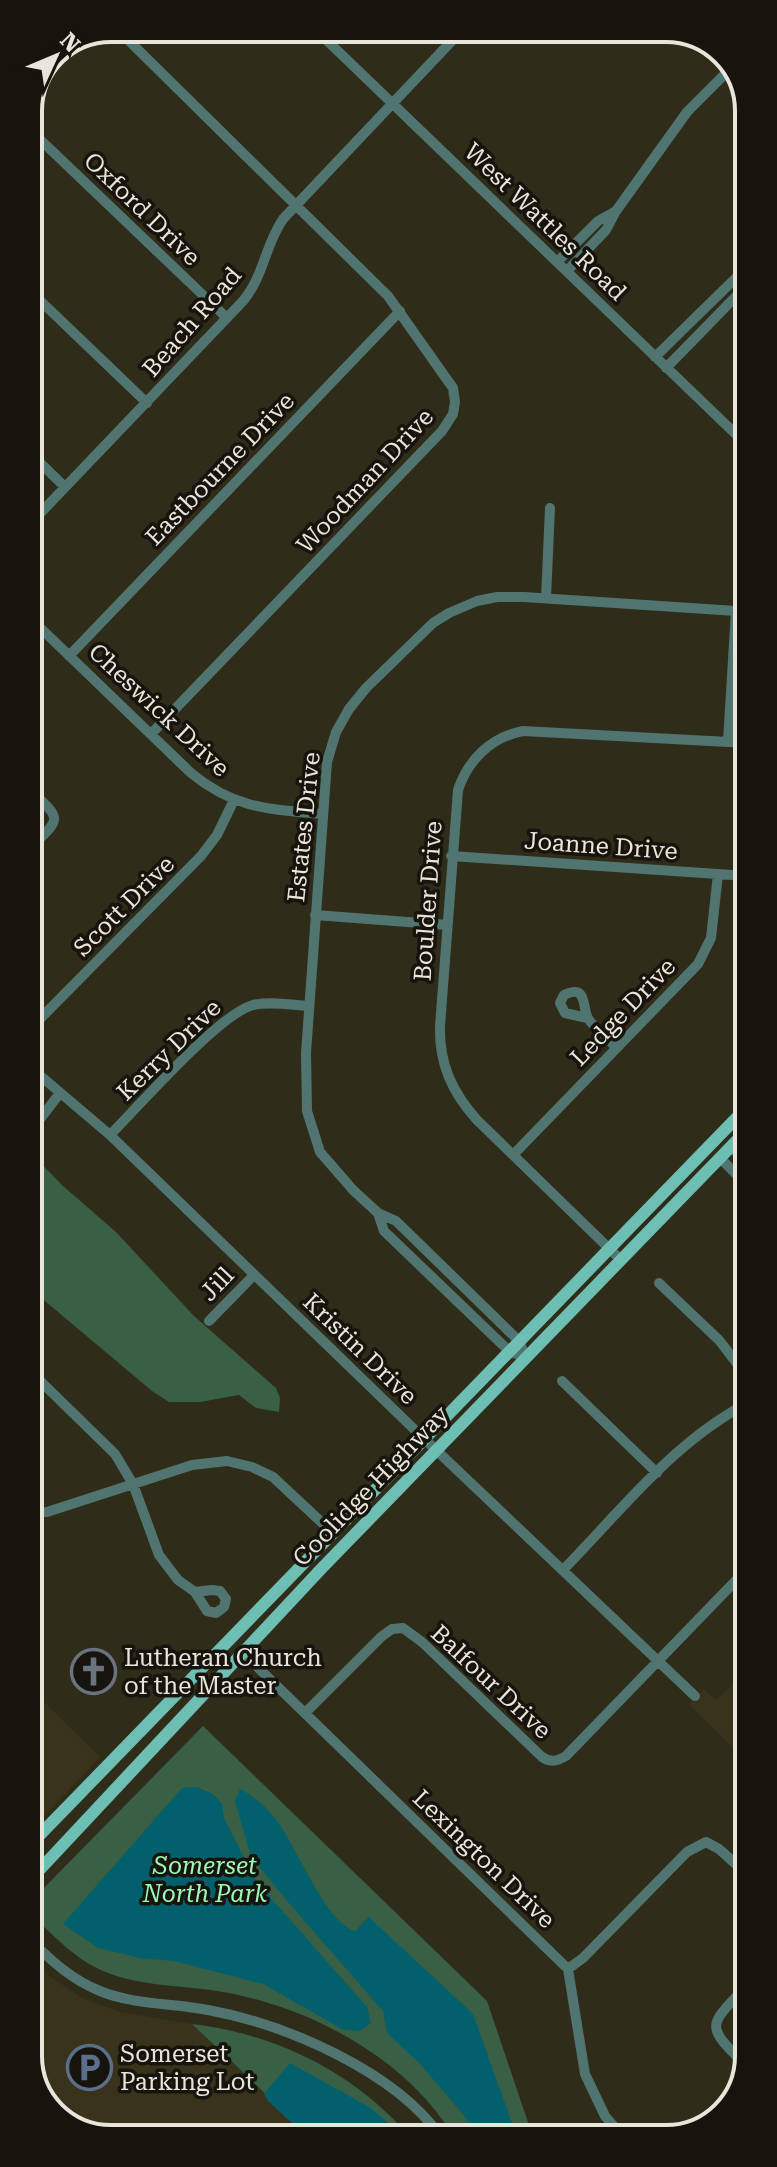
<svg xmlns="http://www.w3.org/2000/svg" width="777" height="2167" viewBox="0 0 777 2167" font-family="'Roboto Serif',serif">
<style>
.built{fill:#38331a}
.green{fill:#395f44}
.water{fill:#02606d}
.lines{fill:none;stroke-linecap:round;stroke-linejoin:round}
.minor{stroke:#507570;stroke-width:10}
.major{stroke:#6dbeb3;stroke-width:12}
.labels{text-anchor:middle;stroke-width:7;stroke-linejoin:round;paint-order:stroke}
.street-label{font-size:24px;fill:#e8e6db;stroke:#16140d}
.poi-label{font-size:24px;fill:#e8e6db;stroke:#16140d;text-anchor:start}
.park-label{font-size:24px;font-style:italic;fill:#9bf8b7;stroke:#16140d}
.rim{fill:none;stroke:#e8e6db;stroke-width:4}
</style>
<rect width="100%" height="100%" fill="#2f2c1a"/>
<path class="built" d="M748,1669L749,1763L689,1705L704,1689L716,1700Z
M30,1688L100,1757L31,1830Z
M31,1958L48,1975L82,1998L121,2012L192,2024L311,2138L105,2139L60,2122L31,2078Z"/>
<path class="green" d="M31,1153L62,1185L116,1232L194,1316L276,1388L280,1398L279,1412L256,1408L239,1395L200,1402H169L152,1391L39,1296L30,1276Z
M203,1726L487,2001L533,2137H454C407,2059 311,2007 223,1992C184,1985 140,1987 103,1971C75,1959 54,1936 32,1915V1900Z
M192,2024C276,2034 354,2072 410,2137L312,2138Z"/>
<path class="water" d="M197,1787L213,1794L222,1804L224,1818L256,1881L367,2007L371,2023L360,2031L342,2029L263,1984L174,1961L140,1958L98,1948L63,1924L182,1788Z
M240,1789C255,1797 267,1807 277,1821C297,1847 325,1922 355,1931L369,1917L473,2014L517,2137H479L462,2113L419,2063L387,2033L383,2011L288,1902L251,1856L235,1802Z
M290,2063L369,2107L405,2137L308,2138L268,2101L264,2094Z"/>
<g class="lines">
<path class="minor" d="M116,28L388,296L453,388L455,402L453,414L442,431L151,734
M314,28L747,445
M28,128L227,318
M616,211L687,112L732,67
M557,262L598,221L616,211L606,230L567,271
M28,289L147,403
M655,357L746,268
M666,368L746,286
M29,452L65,487
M29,525L243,301C264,276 265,245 283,219L464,28
M546,598L550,508
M29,617L191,773C235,809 268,809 322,814
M69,656L400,311
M728,741L736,611L747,591
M29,789C63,821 62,817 29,849
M451,856L747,876
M315,915L447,925
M587,1018L565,1013L560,1003L564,995C589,983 581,1009 589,1020C597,1030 608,1039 617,1048
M29,1030L201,856L217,835L234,800
M30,1067L110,1135L415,1430L695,1696
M30,1132L60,1093
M110,1135C139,1106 219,1014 253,1005C271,1001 291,1005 309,1006
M731,1147L748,1163
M513,1155L698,964L711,938L718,874
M720,1158L748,1186
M378,1213L384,1231L509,1351L526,1358
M621,1260L477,1120C452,1092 439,1064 440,1026L458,790C468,760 491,737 523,731L747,743
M659,1283L719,1340L748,1378
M209,1321L254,1275
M526,1358L519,1341L396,1221L378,1213L353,1190L320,1152L307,1111L306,1053L327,762L336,732L349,709L366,688L433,623L449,613L477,601L497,597H524L736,611L747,607
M30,1371L115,1454L133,1484L159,1555L178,1580L195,1592L207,1611L216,1613L224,1607L226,1599L220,1591L212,1590L195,1592
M562,1381L657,1473
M30,1513L47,1512L192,1465L227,1461L252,1467L273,1477L333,1533
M563,1570C620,1512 674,1441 748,1403
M243,1653L568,1969L585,2074L605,2116L622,2136
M305,1713L381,1637L392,1629L403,1628L422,1642L542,1757C551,1763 557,1761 566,1756L748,1568
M31,1941C52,1961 72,1980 100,1991C134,2005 172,2003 208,2010C285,2024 395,2071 441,2137
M568,1969L583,1958L687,1852L706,1842L719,1849L749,1876
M746,2065C701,2023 711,2025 749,1983"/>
<path class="major" d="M31,1844L748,1106
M31,1879L322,1568L748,1129"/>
</g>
<defs>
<symbol id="church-ring" viewBox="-11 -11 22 22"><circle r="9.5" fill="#16140d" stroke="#6b7280" stroke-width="1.5"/><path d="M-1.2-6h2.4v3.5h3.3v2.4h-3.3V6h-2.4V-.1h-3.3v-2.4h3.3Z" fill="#6b7280"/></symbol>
<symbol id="parking-ring" viewBox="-11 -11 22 22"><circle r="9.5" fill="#16140d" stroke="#5c6f8a" stroke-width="1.5"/><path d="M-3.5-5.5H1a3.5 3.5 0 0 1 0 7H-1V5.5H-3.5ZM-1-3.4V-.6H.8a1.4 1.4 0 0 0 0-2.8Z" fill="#5c6f8a"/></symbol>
</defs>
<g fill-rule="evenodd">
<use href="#church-ring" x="68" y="1646" width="51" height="51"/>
<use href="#parking-ring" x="64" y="2042" width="51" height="51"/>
</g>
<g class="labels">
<g class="street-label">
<text transform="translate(142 209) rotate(44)" y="8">Oxford Drive</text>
<text transform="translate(545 222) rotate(44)" y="8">West Wattles Road</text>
<text transform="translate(192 322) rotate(-49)" y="8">Beach Road</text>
<text transform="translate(220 469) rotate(-46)" y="8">Eastbourne Drive</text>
<text transform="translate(365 481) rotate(-47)" y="8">Woodman Drive</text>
<text transform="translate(159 710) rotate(43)" y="8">Cheswick Drive</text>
<text transform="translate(304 827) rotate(-84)" y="8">Estates Drive</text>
<text transform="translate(601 846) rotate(4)" y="8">Joanne Drive</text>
<text transform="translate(428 901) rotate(-86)" y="8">Boulder Drive</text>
<text transform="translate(124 906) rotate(-45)" y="8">Scott Drive</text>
<text transform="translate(623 1012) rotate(-46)" y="8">Ledge Drive</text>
<text transform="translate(169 1050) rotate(-44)" y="8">Kerry Drive</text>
<text transform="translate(217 1284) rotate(-46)" y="8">Jill</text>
<text transform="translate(360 1349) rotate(44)" y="8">Kristin Drive</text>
<text transform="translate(371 1486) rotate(-46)" y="8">Coolidge Highway</text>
<text transform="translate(491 1682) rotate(43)" y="8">Balfour Drive</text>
<text transform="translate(484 1859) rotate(44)" y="8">Lexington Drive</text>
</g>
<g class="poi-label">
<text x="124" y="1666">Lutheran Church<tspan x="124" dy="28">of the Master</tspan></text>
<text x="120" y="2062">Somerset<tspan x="120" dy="28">Parking Lot</tspan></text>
</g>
<g class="park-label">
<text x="205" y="1874">Somerset<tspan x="205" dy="28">North Park</tspan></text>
</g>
</g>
<path d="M0 0H777V2167H0ZM111 42H666A69 69 0 0 1 735 111V2056A69 69 0 0 1 666 2125H111A69 69 0 0 1 42 2056V111A69 69 0 0 1 111 42Z" fill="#16140d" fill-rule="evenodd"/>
<path class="rim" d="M111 42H666A69 69 0 0 1 735 111V2056A69 69 0 0 1 666 2125H111A69 69 0 0 1 42 2056V111A69 69 0 0 1 111 42Z"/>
<g transform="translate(56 56) rotate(46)" stroke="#16140d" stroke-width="6" paint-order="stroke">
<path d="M0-6L14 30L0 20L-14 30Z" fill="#e8e6db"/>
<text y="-12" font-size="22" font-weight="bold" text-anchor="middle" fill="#e8e6db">N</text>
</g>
</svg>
